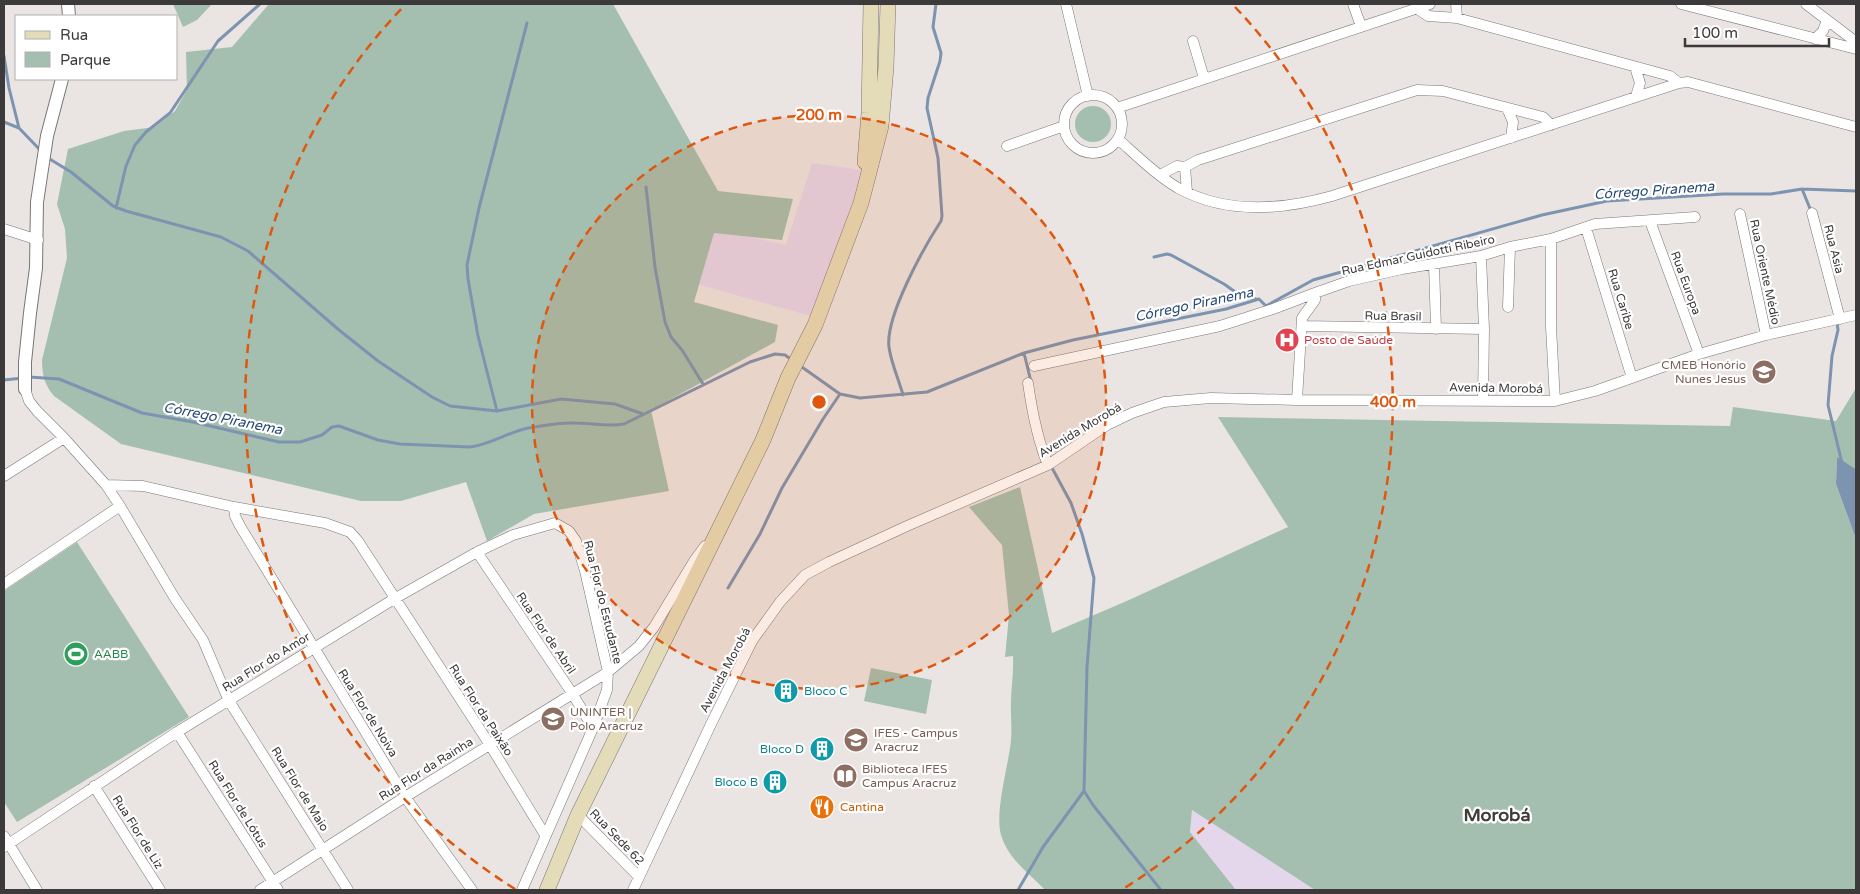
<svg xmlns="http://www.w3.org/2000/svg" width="1860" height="894" viewBox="0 0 1860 894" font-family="'Varela Round',sans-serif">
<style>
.industrial{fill:#e4d7eb}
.green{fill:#a4bfb0}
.water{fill:#7d94b1}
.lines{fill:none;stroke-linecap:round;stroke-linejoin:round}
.stream{stroke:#7d94b1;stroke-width:3}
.minor-casing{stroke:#7a7675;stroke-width:11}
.tertiary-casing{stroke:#7a7675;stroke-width:14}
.secondary-casing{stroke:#7a7675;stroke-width:16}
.minor{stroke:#fff;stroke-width:10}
.tertiary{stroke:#fff;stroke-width:12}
.secondary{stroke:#e4dbb9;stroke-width:15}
.ring{fill:none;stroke:#df570e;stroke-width:2.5;stroke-dasharray:9 6}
.labels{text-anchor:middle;stroke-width:4.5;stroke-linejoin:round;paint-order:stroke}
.street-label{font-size:12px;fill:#3c3a3a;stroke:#fff}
.health-label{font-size:12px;fill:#be3a42;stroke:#fff;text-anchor:start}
.education-label{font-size:12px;fill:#785e54;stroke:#fff;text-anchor:start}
.leisure-label{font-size:12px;fill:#27864d;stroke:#fff;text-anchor:start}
.culture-label{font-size:12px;fill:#0d838f;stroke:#fff;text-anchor:end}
.food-label{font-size:12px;fill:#c56008;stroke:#fff;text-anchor:start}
.water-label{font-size:14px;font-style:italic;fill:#284b75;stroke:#fff}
.district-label{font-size:18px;font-weight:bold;fill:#403c3a;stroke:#fff}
.centre{fill:#df570e;stroke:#fff;stroke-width:2.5}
.ring-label{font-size:15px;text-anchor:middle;font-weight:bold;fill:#df570e;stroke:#fff;stroke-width:4.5;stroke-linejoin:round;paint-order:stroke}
</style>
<rect width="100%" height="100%" fill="#eae5e3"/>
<path class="industrial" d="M812,163L862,170L859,193L814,317L697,284L711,228L786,245Z
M1192,810L1315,890H1236L1190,832Z"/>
<path class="green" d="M173,4H212L197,20L183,27Z
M269,4H613L718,191L793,199L782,240L714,233L694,302L778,325L775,342L651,410L669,491L534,514L487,541L466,482L401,501H361L121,444L54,396C45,385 42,376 42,360L67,258L65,229L57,204L68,149L124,131L155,127L175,111L187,90L186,52L232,47Z
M1075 124a18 18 0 1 1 36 0a18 18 0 1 1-36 0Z
M1856,388V469L1837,457L1836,484L1856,539V890H1315L1192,810L1190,832L1236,890H1045C1029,873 1011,862 1002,838C993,816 1009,764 1011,740C1012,731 1011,722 1011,713C1010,694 1014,675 1013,656L1005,657L1009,615L1002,545L969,507L1020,487L1052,633L1129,600L1288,527L1218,417L1730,426L1733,407L1836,421Z
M77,542L189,717L17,822L4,802V591Z
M871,668L932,680L926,714L864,701Z"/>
<path class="water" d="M1837,457L1856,469V539L1836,484Z"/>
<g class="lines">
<path class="stream" d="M4,56L9,88L19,128
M4,122L19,128L42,152
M48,158L71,172L113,206L126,211L221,237L248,251L339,330L378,361L432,397L450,406L497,411L561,399L615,404L643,414
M646,187L655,267L665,322L671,337L682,350L703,384
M1802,189L1811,211
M116,208L126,166L135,145L146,132L170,113L218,41L260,4
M1154,257L1167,254L1171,255L1224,284L1244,298L1256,299
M1259,299L1266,306L1313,280L1542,215L1607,201L1723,194H1771L1802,189L1856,191
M1837,322L1838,330L1832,356L1828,405L1842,463
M1024,353L1031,382
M799,365L840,394L860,398L927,392L1024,353L1073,340L1226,309L1259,299
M29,377L59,379L142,413L193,422L279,442H300L322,435L332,427L339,426L378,440L400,444L470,447C490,445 508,432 528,428C543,426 559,422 574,423C591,423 607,427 624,424L750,362L775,354L785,355L792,360
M4,380L23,378
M903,395C899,380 891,363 889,347C885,317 924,247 941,221L942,216L938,158L927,108L928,98L940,61L941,53L933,27L936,4
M497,411L478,336L468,279L467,265L479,208L527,23
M1051,466L1071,503L1082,534L1094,578L1087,667L1084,791L1093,805L1161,890
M728,588L760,534L782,488L823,419L840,394
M1018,890L1043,847L1084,791"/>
<defs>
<path id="minor" d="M1066,4L1088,96
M1353,4L1361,26
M1456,4L1457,18
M1681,4L1856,49
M1806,4L1856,42
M1416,8L1428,16L1457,18L1670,76L1679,83
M1815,39L1823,31L1827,20
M1193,41L1204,78
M1635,67L1640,83L1636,96
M1064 124a29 29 0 1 1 58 0a29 29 0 1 1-58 0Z
M1117,108L1430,4
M1507,108L1513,122L1511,138
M1118,139C1137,156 1156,175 1178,188C1225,214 1282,210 1332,196L1679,83L1688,82L1856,127
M1007,146L1064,126
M1185,167L1187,192
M1160,175L1177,166L1185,167L1198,160L1417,90L1443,91L1543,117L1551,125
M1812,213L1840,319
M1740,214L1766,335
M1650,221L1699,354
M1586,228L1632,378
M4,229L38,240
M1551,239V327L1555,401
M1481,256L1484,329L1483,400
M1434,264L1436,329
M1508,307L1510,247
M1302,326L1484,329
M1034,366L1220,326L1273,309L1315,293L1349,281L1402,269L1481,256L1510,247L1551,239L1595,224L1695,217
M1028,383C1032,411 1037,439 1048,465
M25,389L29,401L37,411L64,438L106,485L120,506L174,597L203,640L229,701L348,890
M1297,400L1302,318L1315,300V293
M4,476L64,438
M106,485L143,486L234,507L325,523L350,532L358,541L490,745L545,835
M234,507L235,516L240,526L405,797L472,890
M477,552L572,693L593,728
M4,584L120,506
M177,732L278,890
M94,786L160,890
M578,815L639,877
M4,836L37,890
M4,847L177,732L394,599L477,552L513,535L555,523L569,531L576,541L585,571L608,672L607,690L593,728L522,890
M260,890L405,797L608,672L639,646L654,627L694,561L705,546
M633,890L712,722L752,641L780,602L805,575L829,562L907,526L1048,465L1107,425L1132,413L1164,402L1211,398L1297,400L1555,401L1595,391L1699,354L1766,335L1856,315"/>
<path id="tertiary" d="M68,4L69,16
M25,389V362L30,313L36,268L37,202L47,136L62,79"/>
<path id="secondary" d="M865,162L869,113L871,4
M547,890L578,815L763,440L788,378L815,325L861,203L881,126L886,67L888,4"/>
</defs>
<use href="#minor" class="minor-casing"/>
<use href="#tertiary" class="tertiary-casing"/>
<use href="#secondary" class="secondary-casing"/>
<use href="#minor" class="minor"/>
<use href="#tertiary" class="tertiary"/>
<use href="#secondary" class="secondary"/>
</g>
<circle cx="819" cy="402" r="287" fill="#df570e" fill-opacity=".12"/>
<g class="ring">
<circle cx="819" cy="402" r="287"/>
<path d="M515 889A574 574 0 0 1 403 7M1235 7A574 574 0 0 1 1123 889"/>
</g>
<defs>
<symbol id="hospital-disc" viewBox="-11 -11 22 22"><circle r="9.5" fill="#e0444e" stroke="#fff"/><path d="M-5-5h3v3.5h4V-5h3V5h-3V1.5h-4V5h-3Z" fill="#fff"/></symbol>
<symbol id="school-disc" viewBox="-11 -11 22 22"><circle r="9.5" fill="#8d6e63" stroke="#fff"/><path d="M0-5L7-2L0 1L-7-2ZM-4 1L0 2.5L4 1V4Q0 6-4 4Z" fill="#fff"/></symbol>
<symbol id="stadium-disc" viewBox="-11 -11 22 22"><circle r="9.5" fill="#2e9e5b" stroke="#fff"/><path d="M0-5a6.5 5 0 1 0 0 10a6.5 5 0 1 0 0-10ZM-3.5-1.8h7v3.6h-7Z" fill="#fff"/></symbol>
<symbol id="building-disc" viewBox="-11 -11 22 22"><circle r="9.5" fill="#0f9aa8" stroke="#fff"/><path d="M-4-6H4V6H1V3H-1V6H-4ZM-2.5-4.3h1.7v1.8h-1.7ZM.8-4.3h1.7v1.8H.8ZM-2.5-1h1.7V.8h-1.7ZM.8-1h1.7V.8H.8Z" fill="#fff"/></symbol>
<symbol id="university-disc" viewBox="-11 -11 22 22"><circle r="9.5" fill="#8d6e63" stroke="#fff"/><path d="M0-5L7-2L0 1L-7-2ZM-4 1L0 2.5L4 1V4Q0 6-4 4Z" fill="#fff"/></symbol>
<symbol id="library-disc" viewBox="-11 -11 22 22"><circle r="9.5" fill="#8d6e63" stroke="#fff"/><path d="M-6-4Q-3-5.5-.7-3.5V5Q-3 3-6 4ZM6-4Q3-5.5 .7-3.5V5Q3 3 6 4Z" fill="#fff"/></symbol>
<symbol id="restaurant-disc" viewBox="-11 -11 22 22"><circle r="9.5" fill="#e8710a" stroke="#fff"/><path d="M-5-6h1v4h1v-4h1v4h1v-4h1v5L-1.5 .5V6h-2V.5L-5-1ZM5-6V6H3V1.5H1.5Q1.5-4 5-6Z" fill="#fff"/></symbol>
</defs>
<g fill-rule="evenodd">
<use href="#hospital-disc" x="1273" y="326" width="28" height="28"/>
<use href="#school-disc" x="1750" y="358" width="28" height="28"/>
<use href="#stadium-disc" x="62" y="640" width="28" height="28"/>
<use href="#building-disc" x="772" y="677" width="28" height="28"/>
<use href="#university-disc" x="539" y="705" width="28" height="28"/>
<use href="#university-disc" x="842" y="726" width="28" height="28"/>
<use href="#building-disc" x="808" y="735" width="28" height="28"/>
<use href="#library-disc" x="831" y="762" width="28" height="28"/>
<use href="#building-disc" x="761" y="768" width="28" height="28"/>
<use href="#restaurant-disc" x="808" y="793" width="28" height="28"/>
</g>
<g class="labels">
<g class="street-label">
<text transform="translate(1834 249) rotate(76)" y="4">Rua Asia</text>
<text transform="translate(1418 255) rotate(-12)" y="4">Rua Edmar Guidotti Ribeiro</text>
<text transform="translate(1765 272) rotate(78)" y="4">Rua Oriente Médio</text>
<text transform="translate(1686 283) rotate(70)" y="4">Rua Europa</text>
<text transform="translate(1621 299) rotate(73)" y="4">Rua Caribe</text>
<text transform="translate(1393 316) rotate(1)" y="4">Rua Brasil</text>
<text transform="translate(1496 388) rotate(1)" y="4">Avenida Morobá</text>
<text transform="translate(1080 430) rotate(-31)" y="4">Avenida Morobá</text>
<text transform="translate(603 602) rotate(76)" y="4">Rua Flor do Estudante</text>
<text transform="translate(546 633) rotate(56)" y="4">Rua Flor de Abril</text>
<text transform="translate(266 662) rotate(-32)" y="4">Rua Flor do Amor</text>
<text transform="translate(725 670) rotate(-62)" y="4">Avenida Morobá</text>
<text transform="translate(481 710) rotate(57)" y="4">Rua Flor da Paixão</text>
<text transform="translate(368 713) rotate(58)" y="4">Rua Flor de Noiva</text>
<text transform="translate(426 769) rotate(-32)" y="4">Rua Flor da Rainha</text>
<text transform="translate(300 789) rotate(58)" y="4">Rua Flor de Maio</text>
<text transform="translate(238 804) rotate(58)" y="4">Rua Flor de Lótus</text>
<text transform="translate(138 832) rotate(58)" y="4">Rua Flor de Liz</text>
<text transform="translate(617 837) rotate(46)" y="4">Rua Sede 62</text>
</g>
<g class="health-label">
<text x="1304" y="344">Posto de Saúde</text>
</g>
<g class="education-label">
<text x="1746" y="369" text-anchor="end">CMEB Honório<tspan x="1746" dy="14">Nunes Jesus</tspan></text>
<text x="570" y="716">UNINTER |<tspan x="570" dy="14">Polo Aracruz</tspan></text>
<text x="874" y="737">IFES - Campus<tspan x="874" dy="14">Aracruz</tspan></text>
<text x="862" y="773">Biblioteca IFES<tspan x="862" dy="14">Campus Aracruz</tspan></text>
</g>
<g class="leisure-label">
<text x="94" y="658">AABB</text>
</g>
<g class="culture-label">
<text x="804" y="695" text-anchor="start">Bloco C</text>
<text x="804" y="753">Bloco D</text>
<text x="758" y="786">Bloco B</text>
</g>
<g class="food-label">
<text x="840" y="811">Cantina</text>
</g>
<g class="water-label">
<text transform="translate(1654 190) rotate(-4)" y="5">Córrego Piranema</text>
<text transform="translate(1194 304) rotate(-12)" y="5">Córrego Piranema</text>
<text transform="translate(223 418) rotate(11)" y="5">Córrego Piranema</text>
</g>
<g class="district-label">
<text x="1497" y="821">Morobá</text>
</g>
</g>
<circle cx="819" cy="402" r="8" class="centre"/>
<g class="ring-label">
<text x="819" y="120">200 m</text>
<text x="1393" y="407">400 m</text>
</g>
<rect width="1860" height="894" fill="none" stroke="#3c3a3a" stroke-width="10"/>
<rect x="15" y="15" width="162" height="65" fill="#ffffff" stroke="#b1b0b0"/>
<rect x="25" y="31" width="25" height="8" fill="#e4dbb9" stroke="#b1b0b0"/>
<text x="60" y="40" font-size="15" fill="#3c3a3a">Rua</text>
<rect x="25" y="52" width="25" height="15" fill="#a4bfb0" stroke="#b1b0b0"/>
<text x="60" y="65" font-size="15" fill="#3c3a3a">Parque</text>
<path d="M1685 38v8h144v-8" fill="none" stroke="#3c3a3a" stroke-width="2.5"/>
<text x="1692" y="38" font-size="15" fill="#3c3a3a" stroke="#ffffff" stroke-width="4" paint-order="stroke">100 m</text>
</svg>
